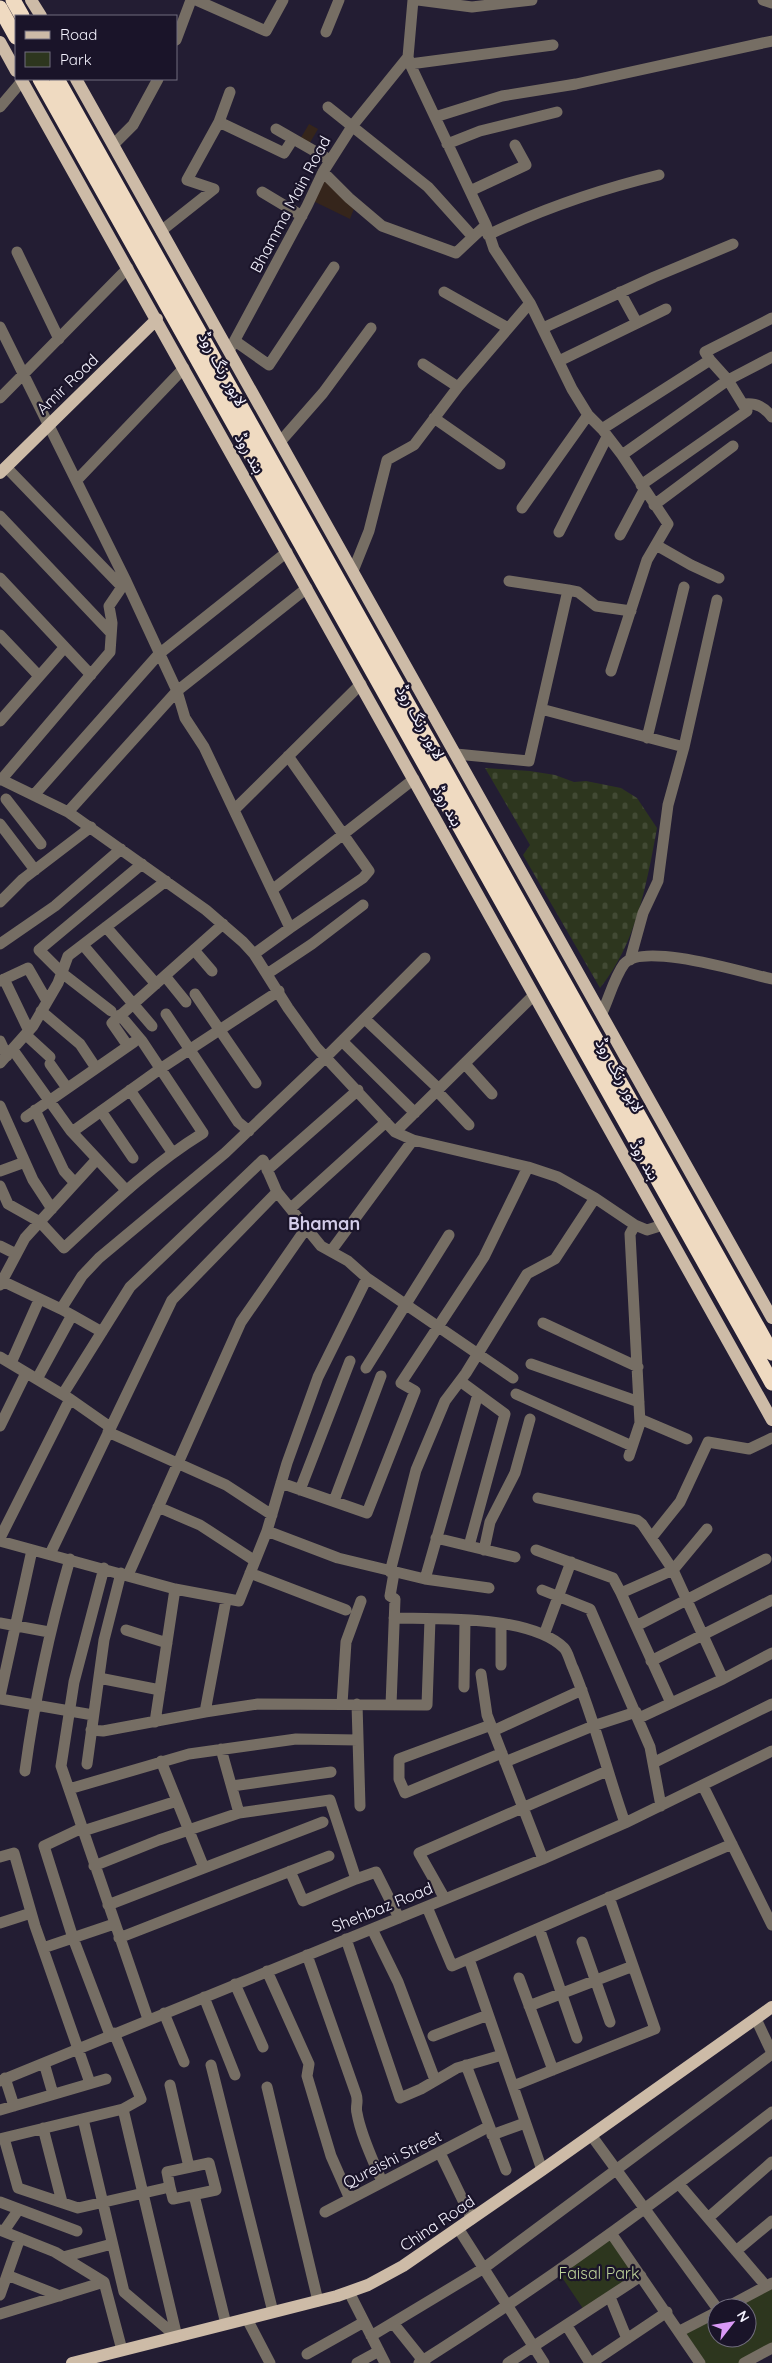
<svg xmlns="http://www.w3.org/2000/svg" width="772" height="2363" viewBox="0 0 772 2363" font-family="Quicksand,'Noto Sans Arabic',sans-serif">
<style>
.education{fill:#35251b}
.green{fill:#2d361e}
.cemetery{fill:url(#cemetery-stones)}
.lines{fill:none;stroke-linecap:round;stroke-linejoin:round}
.minor{stroke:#766e64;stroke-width:11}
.major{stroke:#cdbba7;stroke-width:12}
.highway{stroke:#efdac1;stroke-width:15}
.labels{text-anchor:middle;stroke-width:4.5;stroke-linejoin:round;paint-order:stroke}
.street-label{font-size:16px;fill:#f4f2fe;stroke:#1a1429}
.park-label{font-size:16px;fill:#bcd199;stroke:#1a1429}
.neighbourhood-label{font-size:18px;font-weight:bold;fill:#d2cbe8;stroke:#1a1429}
</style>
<defs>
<pattern id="cemetery-stones" width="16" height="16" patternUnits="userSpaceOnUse" patternTransform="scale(1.25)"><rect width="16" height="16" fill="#2d361e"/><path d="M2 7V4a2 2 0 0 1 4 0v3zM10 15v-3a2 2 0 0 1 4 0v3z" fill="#424a34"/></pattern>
</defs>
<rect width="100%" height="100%" fill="#231d33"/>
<path class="education" d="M309,124L318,129L308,146L299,141Z
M323,173L355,206L350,219L311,200Z"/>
<path class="green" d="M611,2233L641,2276L586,2313L557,2270Z
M772,2283V2348L744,2363H700L680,2332L717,2312V2338H747V2308H725Z"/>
<path class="cemetery" d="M485,768L530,771L555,775L574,782L586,781L621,788L637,798L657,828C647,883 636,944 600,988L523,855L530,845Z"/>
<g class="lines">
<path class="minor" d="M196,0L266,31L283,0
M413,0L408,57L410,64L486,225L494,249L530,303L572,389L588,415L602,429L622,455L668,524L647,560L611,671
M418,0L472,7L532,0
M763,0L772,3
M326,32L339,0
M176,40L191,0
M410,64L553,45
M0,107L22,81
M328,107L428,187L473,237L486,225
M435,117L502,96L576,84L772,41
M219,122L284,153L293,139
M276,129L330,160
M447,144L480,131L557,112
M113,145L133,125L158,79
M323,172L349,198L382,226L456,253L473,237
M470,191L526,165L515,145
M262,192L302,216
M161,231L214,189L187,180L219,122L230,92
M488,235C542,209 601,189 659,175
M17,252L59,339
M444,292L508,328
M620,292L637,323
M0,327L126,581L177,691L185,718L204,747L290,928L254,954
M543,328L654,277L733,244
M235,341L269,365L334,267
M229,351L307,206L323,172L353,125L408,57
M559,361L666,309
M423,364L458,387
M0,398L128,268
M745,404C757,403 764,407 772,417
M434,418L500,464
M602,429L710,360L705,352L772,318
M280,442L323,393L371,328
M622,455L728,380L710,360
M6,467L122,587
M77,480L184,368
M641,485L747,411L728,380L772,357
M654,505L733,446
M522,508L588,415
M0,516L111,633
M559,532L607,437
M620,535L644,490
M656,545L691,565L719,578
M353,571L369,531L387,460L414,445L458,387L530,303
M0,578L91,675
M509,581L568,590L578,592L596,606L631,611
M307,588L177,691L68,812L206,910L243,942L254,954L288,1008L316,1047L395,1132L413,1140L528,1167L558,1177L595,1198L635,1225L630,1234L640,1423L629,1456
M0,635L39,676
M541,709L684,747
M0,721L64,648
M647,738L684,587
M456,754L529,761L568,590
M288,756L369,871L363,878L290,928
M0,779L68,812
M1,780L110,652L112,623L109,606L126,581
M34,795L159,654L287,552
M6,799L41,844
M234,810L361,684
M0,824L35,870
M272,890L414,779
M0,902L23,879L91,827
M106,927L156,984
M0,944L55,906L121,849
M83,945L152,1026
M194,950L212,971
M630,960L643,913L658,881L668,805L684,747L717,600
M267,974L312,944L363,905
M165,976L186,1002
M4,979L29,1031
M0,981L28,968L47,1001
M195,994L256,1083
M41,1011L80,1044L96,1068
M111,1011L62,973L39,950L142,864
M602,1013C609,998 614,978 624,964C642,941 745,973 772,979
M166,1014L238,1122L249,1131
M365,1019L439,1089
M26,1035L50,1057
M0,1041L7,1056
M342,1041L415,1113
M128,1046L112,1023L223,924
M13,1050L71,1131L126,1190
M0,1063L33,1026L58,983L68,956L166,881
M50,1064L67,1088
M465,1064L492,1094
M130,1090L172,1152
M437,1091L469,1125
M0,1106L33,1180L52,1209
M35,1110L64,1171L75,1183
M101,1111L133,1158
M26,1117L134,1042
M72,1132L160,1069L279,991
M395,1132L534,995
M267,1170L358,1090
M0,1171L25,1162
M0,1186L8,1204L40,1222L64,1248C108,1207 151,1165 203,1133L142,1041L120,1015
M291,1208L386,1122
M635,1225L647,1230L663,1225
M0,1246L16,1254
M331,1251L413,1140
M367,1278L513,1378
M0,1280L61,1309
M0,1285L25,1238L97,1159
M72,1315L102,1332
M543,1323L638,1367
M0,1357L70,1399L110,1427
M11,1363L39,1300
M531,1364L639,1402
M366,1368L449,1235
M37,1379L72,1315L61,1309L82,1276L99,1258L225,1153L326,1057L425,958
M460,1381L505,1414L469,1546
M516,1394L632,1446
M640,1419L687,1439
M0,1426L26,1373
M108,1432L226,1485L272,1515
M281,1483L367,1513L415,1391L401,1383L484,1257L528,1167
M300,1490L350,1361
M538,1498L637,1520L642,1524L673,1570L723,1679
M334,1501L381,1376
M158,1507L200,1525L255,1561
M267,1531L338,1558L425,1579L478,1394
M652,1537L680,1502L708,1442L749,1449L772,1438
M0,1538L70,1399
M436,1538L515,1557
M0,1541L175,1589L239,1601L267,1531L287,1463L318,1377L367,1278L348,1261L321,1246L277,1192L263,1160L130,1287L63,1394
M484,1550L490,1522L515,1473L530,1419
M536,1550L613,1578L621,1593
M50,1554L172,1300L277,1192
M104,1568L74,1682L61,1766L148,2019
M390,1572L416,1470L445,1401L466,1373L527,1274L555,1259L595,1198
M250,1573L346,1610
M128,1575L241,1322L307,1227
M425,1579L489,1588
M542,1590L590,1609L650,1747L661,1806
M394,1618C439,1619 530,1615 564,1648C568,1652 570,1662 573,1668C594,1718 607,1772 625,1823
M0,1623L49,1632
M636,1626L766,1559
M126,1630L167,1643
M544,1635L571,1562
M651,1661L772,1600
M501,1665V1624
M481,1674L487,1715L543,1859
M99,1678L160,1690
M464,1687L465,1620
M0,1696L32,1550
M0,1699L93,1715
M671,1703L621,1593L673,1570L707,1529
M342,1704L346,1642L361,1601
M357,1704L360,1806
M391,1705L395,1599L390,1596L394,1573
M205,1712L258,1704L427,1705L430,1619
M639,1718L723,1679L772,1653
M155,1722L175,1589
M491,1725L399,1759V1779L405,1793L502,1753
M91,1730L103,1731L205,1712L226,1600
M493,1731L582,1690
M221,1749L239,1813
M161,1761L204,1868
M505,1762L593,1726L636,1712
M653,1763L772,1704
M87,1764L104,1640L121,1573
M25,1771C35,1696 49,1632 70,1559
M232,1786L331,1772
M703,1786L772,1925
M69,1789L189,1754L296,1739L358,1740
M82,1828L44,1846L73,1938L110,2035
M83,1831L177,1801
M0,1857L14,1853L35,1926L90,2083
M94,1866L159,1840L239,1813L330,1800L356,1879L376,1872L399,1918
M290,1871L303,1901L356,1879
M445,1899L419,1853L607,1771
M108,1905L323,1822
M427,1907L452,1966L732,1844
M0,1923L31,1913
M539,1928L577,2038
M372,1929L398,1982L435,2080
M119,1938L329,1856
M346,1939L400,2098L421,2089L457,2068L502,2055
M582,1942L610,2022
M43,1948L114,1924
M307,1955L356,2094C359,2102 355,2106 357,2113C361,2136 373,2160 382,2182
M469,1959L542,2170
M267,1971L309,2064L307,2076L331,2156L350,2199
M519,1978L553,2070
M235,1984L263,2047
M204,1997L235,2075
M529,2006L633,1966
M164,2013L184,2062
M756,2019L772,2053
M114,2033L141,2099L123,2109
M433,2036L488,2015
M44,2063L53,2094
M211,2065L273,2312
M466,2065L506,2170
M5,2078L14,2106
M0,2081L543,1859L625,1823L772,1751
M170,2085L189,2167
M513,2086L655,2029L609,1897
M267,2087L318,2301
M0,2110L106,2079
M83,2119L124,2292L177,2337
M43,2128L62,2202
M492,2135L525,2123
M591,2135L717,2308
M4,2138L18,2188L78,2208L170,2187L173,2199L216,2190L209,2163L167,2172L170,2187
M0,2139L123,2109L177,2337
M440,2153L472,2219
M679,2184L766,2286
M194,2195L226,2324
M0,2202L77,2231
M325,2212L488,2127
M708,2218L772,2162
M458,2228L544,2363
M0,2230L55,2252L104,2282L122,2350
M4,2231L19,2209
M611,2233L700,2363
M736,2251L772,2221
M63,2257L112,2244
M7,2275L60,2296
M349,2292L385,2363
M0,2295L20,2238
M610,2297L627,2339
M725,2308L772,2283
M0,2314L104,2282
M247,2319L270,2363
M393,2323L425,2363
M567,2326L590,2363
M680,2331L717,2312
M371,2336L484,2268L772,2054
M307,2354L364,2322
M357,2363L379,2351
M419,2363C541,2286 658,2201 772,2112
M508,2363L641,2276
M591,2363L667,2312
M744,2363L772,2348"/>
<path class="major" d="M31,0L41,16
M0,42L16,71
M21,79L772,1420
M76,79L772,1318
M0,473L157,319
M72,2363L337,2296L368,2285L403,2266L542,2170L772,2007"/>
<path class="highway" d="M13,0L22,16
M0,8L16,37
M40,79L772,1383
M57,79L772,1353"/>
</g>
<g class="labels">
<g class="street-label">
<text transform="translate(290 204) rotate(-62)" y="6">Bhamma Main Road</text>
<text transform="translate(223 369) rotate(61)" y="6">لاہور رنگ روڈ</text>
<text transform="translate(67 384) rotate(-44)" y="6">Amir Road</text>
<text transform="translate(250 453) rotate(61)" y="6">بند روڈ</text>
<text transform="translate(421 722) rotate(61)" y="6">لاہور رنگ روڈ</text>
<text transform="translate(448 806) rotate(61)" y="6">بند روڈ</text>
<text transform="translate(620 1075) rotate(61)" y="6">لاہور رنگ روڈ</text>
<text transform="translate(645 1160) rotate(61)" y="6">بند روڈ</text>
<text transform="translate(382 1907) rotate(-22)" y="6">Shehbaz Road</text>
<text transform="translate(392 2159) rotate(-27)" y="6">Qureishi Street</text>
<text transform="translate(437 2223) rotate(-34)" y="6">China Road</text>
</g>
<g class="park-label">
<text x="599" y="2279">Faisal Park</text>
</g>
<g class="neighbourhood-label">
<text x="324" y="1230">Bhaman</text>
</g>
</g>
<rect x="15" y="15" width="162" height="65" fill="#1a1429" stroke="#716d7e"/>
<rect x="25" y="31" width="25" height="8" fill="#cdbba7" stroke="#716d7e"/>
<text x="60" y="40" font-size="15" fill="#f4f2fe">Road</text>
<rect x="25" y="52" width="25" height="15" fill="#2d361e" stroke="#716d7e"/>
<text x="60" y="65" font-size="15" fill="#f4f2fe">Park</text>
<g transform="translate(732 2323) rotate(59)"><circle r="24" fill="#1a1429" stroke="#716d7e"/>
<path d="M0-4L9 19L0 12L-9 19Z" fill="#da9af6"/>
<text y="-8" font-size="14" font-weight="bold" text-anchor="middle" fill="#f4f2fe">N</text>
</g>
</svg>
